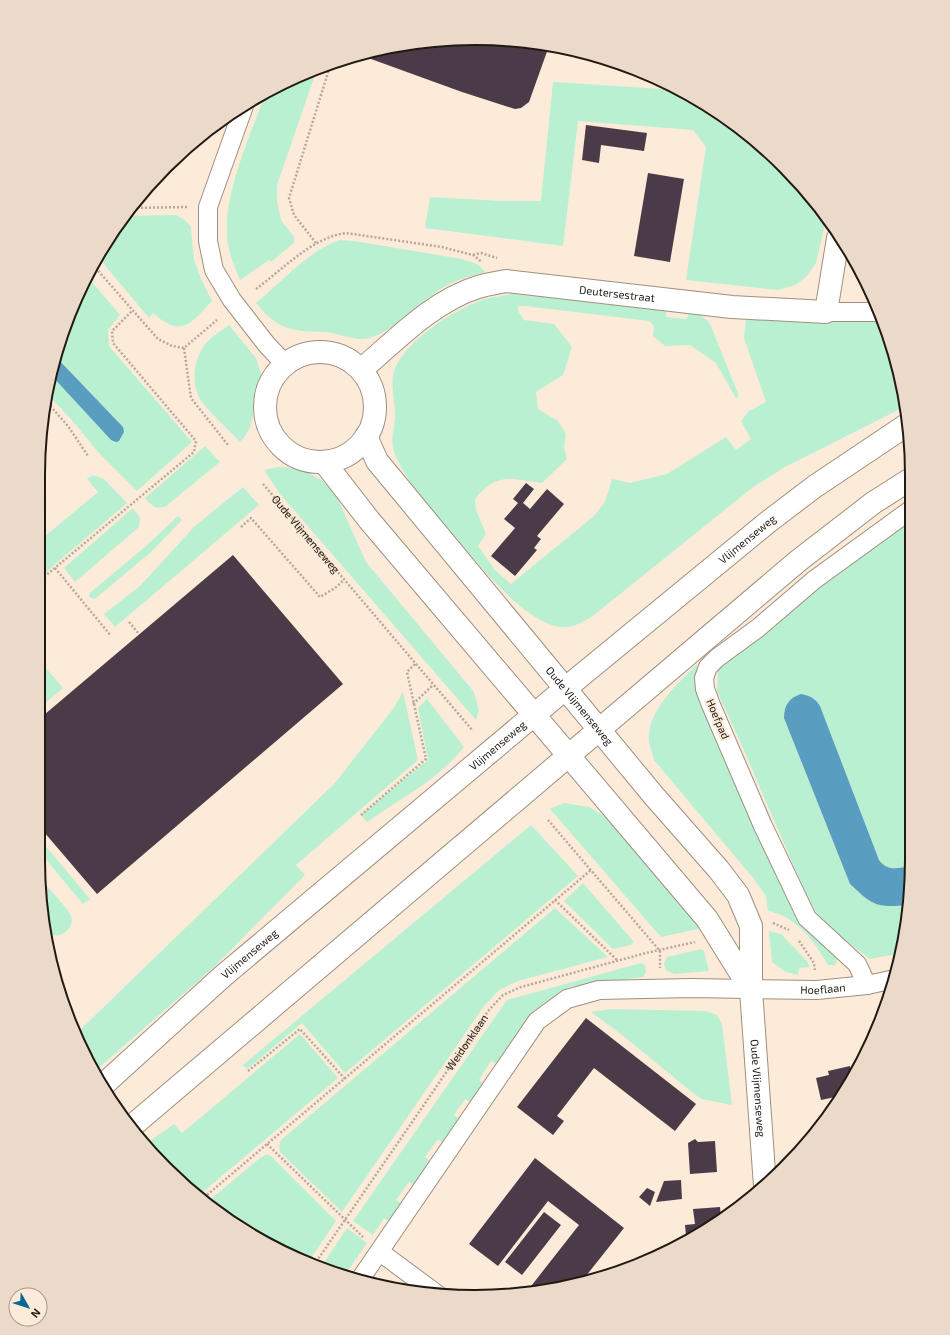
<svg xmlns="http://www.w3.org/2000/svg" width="950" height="1335" viewBox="0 0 950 1335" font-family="'Exo 2',sans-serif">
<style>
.green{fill:#b9f0d2}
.water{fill:#599ec1}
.building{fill:#4b3b48}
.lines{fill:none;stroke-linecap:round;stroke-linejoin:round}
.street-casing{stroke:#9f8f7e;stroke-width:20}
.secondary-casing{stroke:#9f8f7e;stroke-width:24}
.primary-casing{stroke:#9f8f7e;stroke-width:24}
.path{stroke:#b7a99a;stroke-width:2.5;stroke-dasharray:2 2;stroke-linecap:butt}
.street{stroke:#fff;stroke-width:18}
.secondary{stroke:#fff;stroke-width:22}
.primary{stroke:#fff;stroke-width:22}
.labels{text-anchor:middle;stroke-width:4;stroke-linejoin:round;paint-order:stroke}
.street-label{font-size:11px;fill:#201a13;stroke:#fdebd9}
.rim{fill:none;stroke:#201a13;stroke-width:2}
</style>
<rect width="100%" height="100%" fill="#fdebd9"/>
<path class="green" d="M317,69L277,185V201L281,220L294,237V243L271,262L269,260L240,280C234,265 227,250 227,233C225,189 251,134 266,92Z
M553,82L679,90L741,128L803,187L826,220L816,263L806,277L795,285L778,290L686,280L706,147L693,130L578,121L563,246L425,228L430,197L502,201H541Z
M176,215L185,220L191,227L194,260L202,281L212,301C191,323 182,339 153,313L149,318L97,256L124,216Z
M339,240L354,241L462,259L479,265L485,272C471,276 455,280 442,288C422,301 392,332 370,338C353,342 338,332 322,332C290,331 277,329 256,303C283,281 307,252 339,240Z
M87,276L120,315L108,330L109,346L192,442L137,491L98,452L76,425L46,392L51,375L111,440L123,427L56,357L71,308Z
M513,294L666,309V317L687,319L689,312C700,314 705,316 711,326L739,396L736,398L716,363L690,345L665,346L653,336L654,326L649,321L525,306H518V311L524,320L554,324L572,347L563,375L536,392L538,409L558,421L566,434L564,447L567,459L542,483C510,479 497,472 475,499L476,510L486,534L478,546L495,570L511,584L594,516L605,502L612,479L630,483L667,474L726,437L736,450L751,439L741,421L749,411L766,402L744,338L746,318L881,319L897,362L906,406L785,467L752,488L594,615C583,622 574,628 561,627C531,624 493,581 474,559C446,528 415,496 397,459C388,442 395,431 395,414C395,401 391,388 393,375C400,343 458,306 489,298C497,296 505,296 513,294Z
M229,325L256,358L261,374L251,425L246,435L240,442C228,429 213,416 202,402C189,384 194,354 209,340C215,334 223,330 229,325Z
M205,446L220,462L166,506C156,510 152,506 145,498Z
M279,467C300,467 327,478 337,497L366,562L474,692L479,710L476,720L280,494L264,470Z
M93,475L104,479L127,503L38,579V542L98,492L87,479Z
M243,487L259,505L115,627L104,614L140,586L195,526Z
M133,508L140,518L139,527L75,582L64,568Z
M178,516L182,520L151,552L95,599L89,597L90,593L146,546Z
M909,519L911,866C898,868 888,872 879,860L820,706L784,710V718L850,884C873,906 877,908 908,905L901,953L870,959L832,930L815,911L801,883L743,748L717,691L718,667Z
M697,664L698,691L833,951L837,960L835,965H828C815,942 796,916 768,911L766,896L754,879L654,760C653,754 650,748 649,742C646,711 678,684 697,664Z
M45,667L63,688L38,709V668Z
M403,692L418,760L296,865L305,875L214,967L94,1072L83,1053L76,1034L335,783L393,709Z
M427,699L464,747C437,781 402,797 367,822L361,815L428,760L418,708Z
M564,803L589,807L611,820L702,928L661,937L550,809Z
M531,825L578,876L345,1073L302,1023L247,1069L243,1065Z
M38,837L90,899L83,904L38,850Z
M41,879C47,887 68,908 71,916C76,928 57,943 47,931L42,892L44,889L41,886Z
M583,883L634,942L631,945L613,949L564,901Z
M555,908L608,957L518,981L499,990L484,1006L342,1212L280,1152L279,1146L281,1140Z
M769,931L781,934L807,961L810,967L799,968L798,975L786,972L772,962Z
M701,949L704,951L709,971L674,974L666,970L664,964L667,957Z
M641,963L645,965L646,973L643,977L569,987L543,1004L528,1020L497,1064L491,1061L479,1080L484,1084L472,1103L465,1099L454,1115L460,1120L444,1144L438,1139L425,1157L431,1162L414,1185L409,1182L396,1200L401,1203L389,1221L384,1218L373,1235L353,1221L507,1000Z
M611,1009L705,1011L717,1015L722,1024L732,1105L702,1099L693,1093L622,1035L591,1012Z
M300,1034L338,1078L197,1197L187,1189L147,1143L174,1124L182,1133Z
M267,1154L272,1157L336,1221L307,1264L232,1223L206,1203L260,1158Z
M347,1228L367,1243L349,1269L351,1275L321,1267Z"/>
<path class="water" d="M56,357L123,427L124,432L119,441L116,442L111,440L51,375Z
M801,694C810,696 815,698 820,706L879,860C888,872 898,868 911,866V888L908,905C877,908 873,906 850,884L784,718C784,705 789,698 801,694Z"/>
<path class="building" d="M503,39L549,46L529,102L521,108L515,109L462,92L360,55L418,42Z
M586,125L647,133L644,151L601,145L599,163L582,160Z
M648,173L684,179L670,262L634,256Z
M526,483L534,489L523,503L530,509L547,489L564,504L537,536L541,539L534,548L537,550L515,576L491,556L515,528L504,519L518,503L513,499Z
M233,555L343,684L97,894L38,825V720Z
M586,1018L696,1104L675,1131L594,1068L557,1116L564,1121L553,1135L517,1107Z
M850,1066L852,1077L850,1080L847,1081V1085L840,1096L821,1100L816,1078L829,1075L828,1071Z
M695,1139L698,1142L715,1141L717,1172L690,1174L688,1143Z
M535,1158L624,1228L582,1281L560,1289L530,1292L528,1290L579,1225L548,1201L498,1266L469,1244Z
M681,1180L682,1199L656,1202L664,1181Z
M647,1188L655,1192L650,1206L639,1197Z
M720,1207L721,1217L690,1238V1235L686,1236L685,1225L695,1224L693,1209Z
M544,1212L561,1225L522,1275L505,1262Z"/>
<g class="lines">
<defs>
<g id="street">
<path d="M244,106L208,207V241L214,270L232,300L267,345L285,364"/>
<path d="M826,312H878"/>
<path d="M867,985L857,964L807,918L763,826L711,705L705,689L704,678L708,667L717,658L758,628L814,580L909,511"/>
<path d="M380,1252L438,1295"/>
<path id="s3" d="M361,1278L537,1021L567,999L599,990L691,988L817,990L867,985L895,979"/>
</g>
<g id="secondary">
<circle cx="320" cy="407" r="55"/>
<path id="s4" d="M361,370C396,340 433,301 478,287C487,284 497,283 506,281L732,307L826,312L838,238"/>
<path id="s5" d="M366,436L377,461L654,796L719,870L738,895L751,926V990L765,1186"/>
<path d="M324,462L369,520L707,919L751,990"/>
</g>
<g id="primary">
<path id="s6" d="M102,1086L223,976L566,688L768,522L814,487L908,424"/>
<path d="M132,1126L798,561L873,503L909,480"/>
</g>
</defs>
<use href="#street" class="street-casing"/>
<use href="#secondary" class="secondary-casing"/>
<use href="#primary" class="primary-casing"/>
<g class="path">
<path d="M129,208L187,207"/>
<path d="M316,243L294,215L289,198L331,63"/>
<path d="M473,255L481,253L497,258"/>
<path d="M93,265L158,339L172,346L184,348L217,320"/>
<path d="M256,289C283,269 313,237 346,233L442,247L473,255L482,262"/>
<path d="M184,348L191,398L228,445"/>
<path d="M45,400L68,426L88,456"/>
<path id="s1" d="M263,484L473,731"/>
<path d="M241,527L251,518L320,597L335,588L344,580"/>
<path d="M55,568L111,636"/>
<path d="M38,582L194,452L196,441L113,343L112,331L132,311"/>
<path d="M129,622L139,634"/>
<path d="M413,704L433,685"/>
<path d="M361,815L426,759L407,672L415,664"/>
<path d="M548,820L660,951V968"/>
<path d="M555,900L618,961"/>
<path d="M773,923L789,930"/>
<path d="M799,941L814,963L815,970"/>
<path d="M248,1071L300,1029L345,1079"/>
<path d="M267,1144L363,1237"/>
<path d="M201,1200L591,870"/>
<path id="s2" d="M314,1265L489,1010L503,995L521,987L646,953L695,942"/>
</g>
<use href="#street" class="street"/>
<use href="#secondary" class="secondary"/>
<use href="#primary" class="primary"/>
</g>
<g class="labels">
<g class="street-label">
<text dy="4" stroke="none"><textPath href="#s4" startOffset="285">Deutersestraat</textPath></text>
<text dy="4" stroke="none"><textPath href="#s1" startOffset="66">Oude Vlijmenseweg</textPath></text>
<text dy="4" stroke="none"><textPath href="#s6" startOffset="846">Vlijmenseweg</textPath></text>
<text dy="4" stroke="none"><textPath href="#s5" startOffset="345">Oude Vlijmenseweg</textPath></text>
<text transform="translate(718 719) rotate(67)" y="4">Hoefpad</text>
<text dy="4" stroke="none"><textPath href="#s6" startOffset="522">Vlijmenseweg</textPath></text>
<text dy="4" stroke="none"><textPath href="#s6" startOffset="198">Vlijmenseweg</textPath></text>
<text dy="4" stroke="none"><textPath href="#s3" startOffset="606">Hoeflaan</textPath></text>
<text dy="4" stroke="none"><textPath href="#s2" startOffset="270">Weidonklaan</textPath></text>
<text dy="4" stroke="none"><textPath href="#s5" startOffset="788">Oude Vlijmenseweg</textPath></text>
</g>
</g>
<path d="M0 0H950V1335H0ZM475 45H475A430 430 0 0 1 905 475V860A430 430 0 0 1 475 1290H475A430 430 0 0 1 45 860V475A430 430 0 0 1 475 45Z" fill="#ebdac9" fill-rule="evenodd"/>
<path class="rim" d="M475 45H475A430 430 0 0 1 905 475V860A430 430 0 0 1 475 1290H475A430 430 0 0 1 45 860V475A430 430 0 0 1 475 45Z"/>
<g transform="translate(28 1307) rotate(129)"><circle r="19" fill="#fdebd9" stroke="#a5978a"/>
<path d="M0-3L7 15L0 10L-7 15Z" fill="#0a6797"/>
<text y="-6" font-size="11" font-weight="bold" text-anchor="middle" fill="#201a13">N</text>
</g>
</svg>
